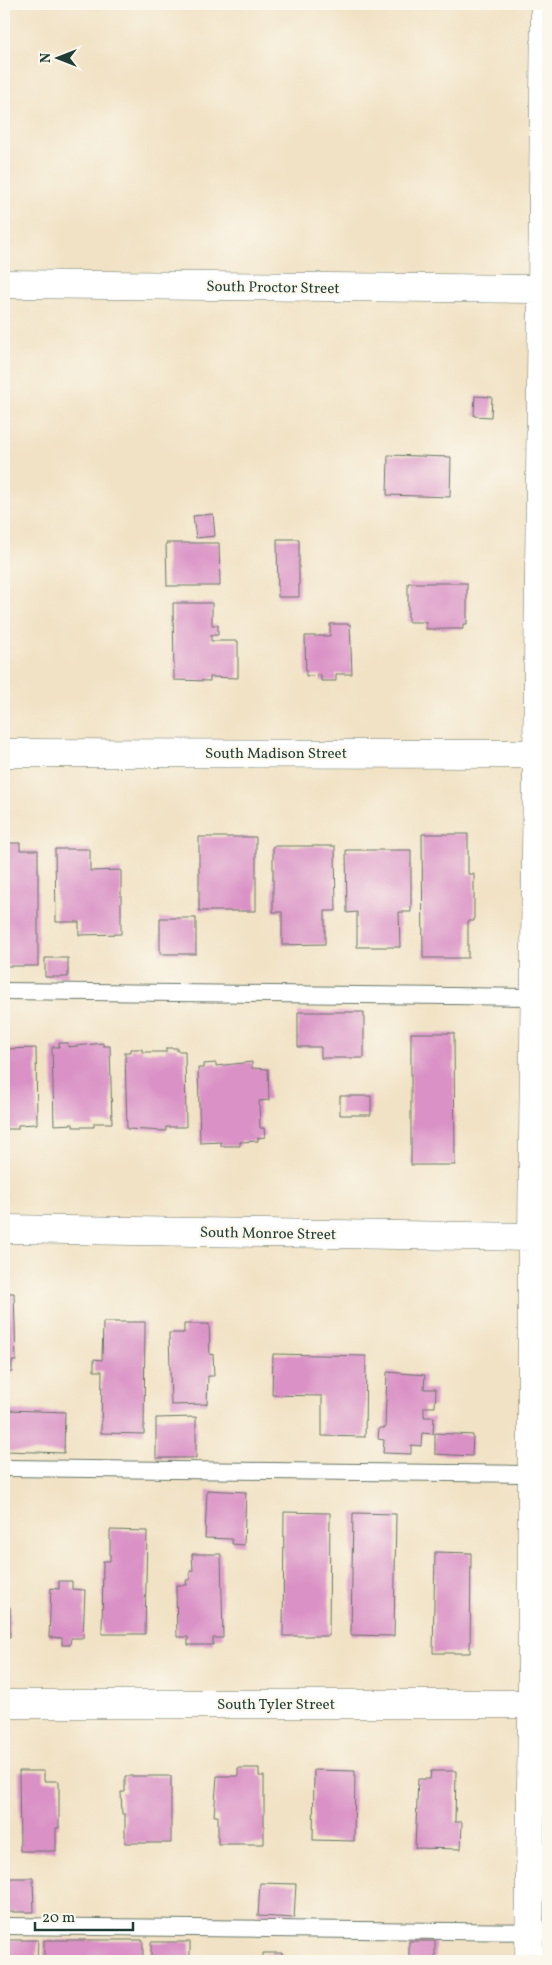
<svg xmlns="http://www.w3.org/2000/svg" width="552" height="1965" viewBox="0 0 552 1965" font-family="Vollkorn,serif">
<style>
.building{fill:#da92c6}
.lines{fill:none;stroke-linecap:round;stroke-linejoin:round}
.lane-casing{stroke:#687767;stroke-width:18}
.street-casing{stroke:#687767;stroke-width:29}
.secondary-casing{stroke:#687767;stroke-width:29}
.lane{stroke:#fff;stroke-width:16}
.street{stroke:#fff;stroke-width:28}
.secondary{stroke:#fff;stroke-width:28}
.labels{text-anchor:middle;stroke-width:4.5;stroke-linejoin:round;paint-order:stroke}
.street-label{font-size:15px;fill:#1f3d34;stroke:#fbf7ec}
</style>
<rect width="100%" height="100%" fill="#fbf7ec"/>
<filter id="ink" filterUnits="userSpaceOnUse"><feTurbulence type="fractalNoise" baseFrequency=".02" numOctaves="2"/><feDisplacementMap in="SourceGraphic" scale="10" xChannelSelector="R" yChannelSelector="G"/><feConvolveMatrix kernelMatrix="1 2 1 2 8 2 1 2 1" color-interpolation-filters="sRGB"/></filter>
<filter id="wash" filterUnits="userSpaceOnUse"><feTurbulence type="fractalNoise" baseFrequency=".0096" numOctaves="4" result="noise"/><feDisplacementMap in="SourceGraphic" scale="20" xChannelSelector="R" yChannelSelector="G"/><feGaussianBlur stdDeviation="1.12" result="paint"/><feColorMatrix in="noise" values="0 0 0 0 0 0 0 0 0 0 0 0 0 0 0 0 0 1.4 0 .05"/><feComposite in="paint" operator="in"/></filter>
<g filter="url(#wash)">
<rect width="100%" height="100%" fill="#f1e2c5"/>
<g id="blocks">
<path class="building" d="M475,396L492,397L491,417L474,416Z
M388,455L451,457L450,497L387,495Z
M213,514L215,536L196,538L193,516Z
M277,539H299V597H278Z
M166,543H219L220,586H167Z
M408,583H467V624H463V629H426V622H408Z
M173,603H212V625H218V635H211V641H238V678L210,677V681L174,680Z
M330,624H350L352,674H336V681H321V675L306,676L305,636H330Z
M422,834H468V874H474V921H468V958H423Z
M199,837H256V911H199Z
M4,843H20V850H38V966H4Z
M273,846H335L336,911H325V944L282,945V912H273Z
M55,849H90V871L121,870V934L79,935V922H56Z
M346,850H411V912H399L400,947H357V912L347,913Z
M160,918H196V954H160Z
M45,958H68V977H45Z
M298,1012H364V1058H321V1047H298Z
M411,1033H454L455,1165H411Z
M59,1043H68V1047L103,1043V1046H110L112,1123H94V1127H73V1124L54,1125L52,1047H59Z
M36,1048L37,1124L18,1125V1129H4V1049Z
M166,1048H177V1051H185L186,1127H166V1131L127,1129L125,1052H131V1049H142V1052H166Z
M252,1062V1068L268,1069L269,1100L259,1101L260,1128H264L265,1137L258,1138V1141L240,1142V1146H221V1142L200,1143L198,1068H203V1064L216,1063V1066Z
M340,1096H371V1115H340Z
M4,1293H14L16,1361H12V1372L4,1373Z
M103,1322H145L144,1434L101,1433L102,1371H94V1359L102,1360Z
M184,1324H209L210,1355L213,1354L214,1376H208L207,1404L171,1405L169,1333H184Z
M273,1354L366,1356L365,1437L322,1436V1396L272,1395Z
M387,1372L425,1375L424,1389H436L435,1407H424V1417H434L433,1434L422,1433L421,1446L411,1445V1454L383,1453L384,1440L378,1439L379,1428H385Z
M8,1410L65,1412L64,1453L6,1451Z
M196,1417V1458H156V1418Z
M435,1433L473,1435L472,1456L435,1454Z
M207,1490L246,1492L244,1545L232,1544V1539L205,1538Z
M284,1512L330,1513L329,1636H283Z
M353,1513L396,1514L394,1636L351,1635Z
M110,1530L147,1531L145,1634H102L103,1561H110Z
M435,1552L471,1553L470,1653H433Z
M192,1554H221L223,1638H213V1645H188V1637H177L176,1585H187L186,1580H190V1571H193Z
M59,1581H72V1589L85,1590L83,1638H71L70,1645H62V1638L49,1637L51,1588L59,1589Z
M4,1607H10V1637H4Z
M238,1768H259V1776H264V1844H218V1816H214L217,1776H238Z
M314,1770L355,1771L354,1841L313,1840Z
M19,1771H44V1781H59V1828H56V1851H20Z
M431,1771H456L455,1822H462L461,1849L415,1848L418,1779H430Z
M125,1776H171V1843H125V1814H122L121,1792H125Z
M4,1878H33L34,1912H4Z
M260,1883L296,1884L294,1918L258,1916Z
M4,1940H38L37,1961H4Z
M44,1940H143V1961H44Z
M409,1941H435V1961H409Z
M151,1942H190V1961H151Z
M263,1953H282V1961H263Z"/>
</g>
</g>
<g filter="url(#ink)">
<use href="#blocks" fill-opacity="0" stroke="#687767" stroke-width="1"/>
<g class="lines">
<defs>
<path id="lane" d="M4,991L535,997
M4,1468L532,1474
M4,1926L548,1932"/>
<path id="street" d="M4,284L542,289
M4,753L548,754
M4,1229L532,1237
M529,1961L532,1704V1237L545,4"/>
<path id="secondary" d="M4,1704H548"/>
</defs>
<use href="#lane" class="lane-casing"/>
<use href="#street" class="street-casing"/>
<use href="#secondary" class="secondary-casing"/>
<use href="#lane" class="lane"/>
<use href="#street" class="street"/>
<use href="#secondary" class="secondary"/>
</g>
</g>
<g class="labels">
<g class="street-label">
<text transform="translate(273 287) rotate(1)" y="5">South Proctor Street</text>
<text x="276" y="758">South Madison Street</text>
<text transform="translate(268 1233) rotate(1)" y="5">South Monroe Street</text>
<text x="276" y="1709">South Tyler Street</text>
</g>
</g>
<rect width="552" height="1965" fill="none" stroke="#fbf7ec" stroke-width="20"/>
<g transform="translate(58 58) rotate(270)" stroke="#fbf7ec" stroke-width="4" paint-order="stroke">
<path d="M0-4L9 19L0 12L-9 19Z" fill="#1f3d34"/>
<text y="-8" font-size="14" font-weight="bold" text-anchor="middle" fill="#1f3d34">N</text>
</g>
<path d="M35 1922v8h98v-8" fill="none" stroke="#1f3d34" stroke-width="2.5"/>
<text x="42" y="1922" font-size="15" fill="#1f3d34" stroke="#fbf7ec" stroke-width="4" paint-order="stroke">20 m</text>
</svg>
